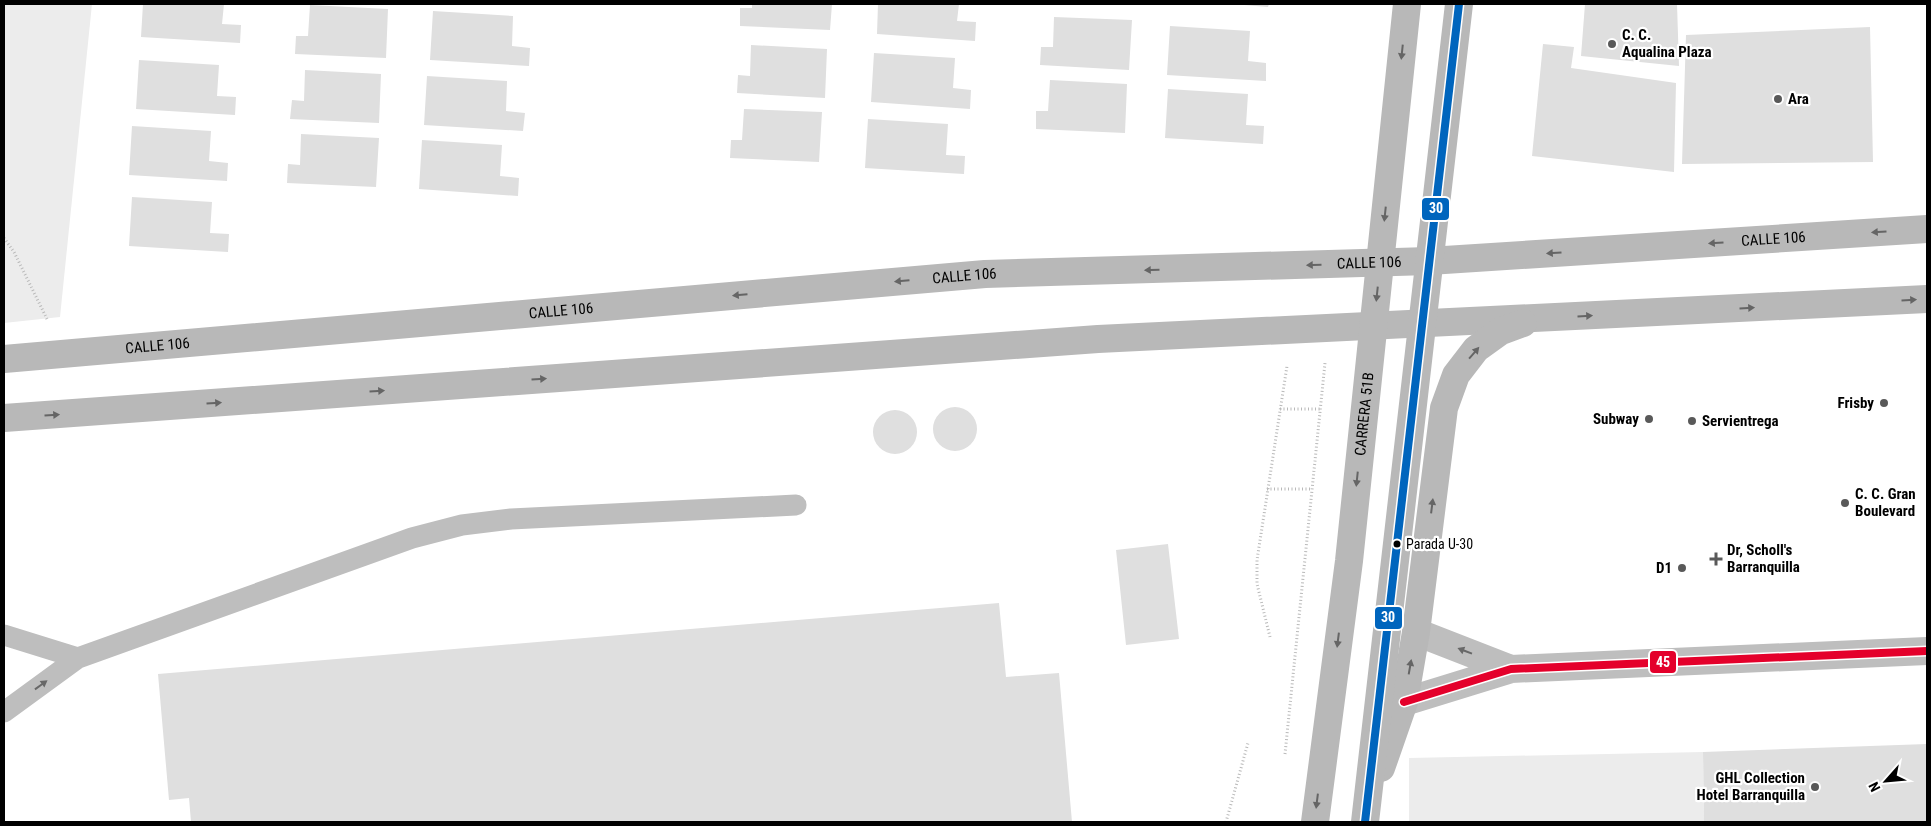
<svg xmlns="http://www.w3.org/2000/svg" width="1931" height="826" viewBox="0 0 1931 826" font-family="'Roboto Condensed',sans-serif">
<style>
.green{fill:#ececec}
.building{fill:#dfdfdf}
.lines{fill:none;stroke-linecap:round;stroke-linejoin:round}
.path{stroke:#b9b9b9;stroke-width:3;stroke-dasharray:1 2.5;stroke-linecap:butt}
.lane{stroke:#bebebe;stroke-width:21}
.street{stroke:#bebebe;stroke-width:28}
.secondary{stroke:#b8b8b8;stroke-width:28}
.bus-1-casing{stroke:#fff;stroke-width:11}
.bus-2-casing{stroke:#fff;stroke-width:11}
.bus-1{stroke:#e4002b;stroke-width:8}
.bus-2{stroke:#0065bd;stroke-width:8}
.oneway{fill:#656565}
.oneway2{fill:#686868}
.poi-dot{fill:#595959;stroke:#fff;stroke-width:2}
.bus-dot{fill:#000;stroke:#fff;stroke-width:2}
.labels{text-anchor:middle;stroke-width:4.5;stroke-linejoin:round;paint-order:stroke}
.bus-label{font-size:14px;fill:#000;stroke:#fff;text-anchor:start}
.poi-label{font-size:15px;font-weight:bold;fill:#000;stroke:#fff;text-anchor:start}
.street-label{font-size:15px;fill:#000;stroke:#fff}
.line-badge{stroke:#fff;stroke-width:2}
.badge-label{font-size:14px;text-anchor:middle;font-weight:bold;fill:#fff}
</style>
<rect width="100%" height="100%" fill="#fff"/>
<path class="green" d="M4,4H92L60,317L4,323Z
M1703,752L1704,822H1409V758Z"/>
<path class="building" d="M143,4H224L222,24L241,25L240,43L141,37Z
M752,4H832L830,30L740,26V8H752Z
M878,4H959L957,21L976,22L975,41L877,34Z
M1244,4H1269L1268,7L1244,5Z
M1585,4H1677L1679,66L1581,56Z
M310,5L388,9L386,58L295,54L296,36H308Z
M433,11L513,16L512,46L530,48L529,66L430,60Z
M1054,17L1132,20L1129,70L1040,65L1041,47H1053Z
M1170,26L1250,31L1248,61L1266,63V81L1167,75Z
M1870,27L1873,162L1682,164L1686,35Z
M1543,44L1574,47L1571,68L1676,83L1674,172L1532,156Z
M751,45L827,49L825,98L737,93L738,75L750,76Z
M874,53L955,58L953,88L971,90L970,109L871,102Z
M139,60L219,65L217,96L236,97L235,115L136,109Z
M305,70L381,74L379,123L290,119L292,100L304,101Z
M427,76L507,81L506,111L525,113L523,131L424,125Z
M1050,80L1127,84L1125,133L1036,129V111H1048Z
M1168,89L1248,94L1246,125L1264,126L1263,144L1165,138Z
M744,109L822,112L819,162L730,158L731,140H742Z
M868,119L948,124L946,155L965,156L964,174L865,168Z
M132,126L211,131L209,161L228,163L227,181L129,175Z
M301,134L379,138L376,187L287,183L288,164L300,165Z
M422,140L502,145L500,176L519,178L518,196L419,189Z
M132,197L212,202L210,233L229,234L228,252L129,246Z
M933 429a22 22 0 1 1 44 0a22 22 0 1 1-44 0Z
M873 432a22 22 0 1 1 44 0a22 22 0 1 1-44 0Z
M1168,544L1179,639L1126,645L1116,550Z
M999,603L1006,677L1059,673L1072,822H191L189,798L169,800L158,674Z
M1927,744V822H1704L1703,752Z"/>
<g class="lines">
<path class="path" d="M4,238L14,252L47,319
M1280,409H1320
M1267,489H1312
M1270,637L1257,584V560L1287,366
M1285,754L1325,363
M1226,822L1248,743"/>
<path class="lane" d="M4,635L78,658
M4,712L78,658L412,538L462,525L511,519L796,505"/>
<path class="street" d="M1416,632L1511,669
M1404,702L1511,669L1927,651"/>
<g class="secondary">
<path id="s1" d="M4,359L985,274L1429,261L1927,229"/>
<path d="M4,418L1098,339L1927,299"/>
<path d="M1381,768L1404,702L1416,632L1444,408L1456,375L1476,349L1501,331L1523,323"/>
<path id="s2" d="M1315,822L1349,561L1407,4"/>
<path d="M1365,822L1459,4"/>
</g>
<defs>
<path id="bus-1" d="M1404,702L1511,669L1927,651"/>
<path id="bus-2" d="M1365,822L1459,4"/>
</defs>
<use href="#bus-1" class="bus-1-casing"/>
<use href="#bus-2" class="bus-2-casing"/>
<use href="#bus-1" class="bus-1"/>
<use href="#bus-2" class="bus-2"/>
</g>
<defs><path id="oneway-solid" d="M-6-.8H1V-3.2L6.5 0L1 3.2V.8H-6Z" transform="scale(1.25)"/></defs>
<g class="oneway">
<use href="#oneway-solid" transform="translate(1402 52) rotate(96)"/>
<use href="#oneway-solid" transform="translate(1385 214) rotate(96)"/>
<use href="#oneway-solid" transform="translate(1879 232) rotate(176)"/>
<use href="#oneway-solid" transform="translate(1716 243) rotate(176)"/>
<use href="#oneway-solid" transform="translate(1554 253) rotate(176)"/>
<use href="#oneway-solid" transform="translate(1314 265) rotate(178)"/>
<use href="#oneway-solid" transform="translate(1152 270) rotate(178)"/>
<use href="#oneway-solid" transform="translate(902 281) rotate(175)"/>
<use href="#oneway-solid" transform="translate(1377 294) rotate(96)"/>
<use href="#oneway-solid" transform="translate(740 295) rotate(175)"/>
<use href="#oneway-solid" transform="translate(1909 300) rotate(-3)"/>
<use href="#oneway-solid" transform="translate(1747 308) rotate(-3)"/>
<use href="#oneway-solid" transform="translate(1585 316) rotate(-3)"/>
<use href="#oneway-solid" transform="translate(1474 353) rotate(-49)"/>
<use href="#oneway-solid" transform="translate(539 379) rotate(-4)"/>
<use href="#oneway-solid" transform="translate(377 391) rotate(-4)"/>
<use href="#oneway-solid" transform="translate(214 403) rotate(-4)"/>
<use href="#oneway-solid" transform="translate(52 415) rotate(-4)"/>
<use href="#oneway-solid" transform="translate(1357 479) rotate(96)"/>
<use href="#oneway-solid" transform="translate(1432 506) rotate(-83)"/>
<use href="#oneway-solid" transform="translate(1338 640) rotate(97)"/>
<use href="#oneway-solid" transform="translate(1410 667) rotate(-80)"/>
<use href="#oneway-solid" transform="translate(1317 801) rotate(97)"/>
</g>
<g class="oneway2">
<use href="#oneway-solid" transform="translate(1465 651) rotate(-159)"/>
<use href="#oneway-solid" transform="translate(41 685) rotate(-36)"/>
</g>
<g class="poi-dot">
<circle cx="1612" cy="44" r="5"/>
<circle cx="1778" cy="99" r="5"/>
<circle cx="1884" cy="403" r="5"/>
<circle cx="1649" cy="419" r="5"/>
<circle cx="1692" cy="421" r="5"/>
<circle cx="1845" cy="503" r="5"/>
<path d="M1713.5 551.5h5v5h5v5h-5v5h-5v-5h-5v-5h5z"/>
<circle cx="1682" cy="568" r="5"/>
<circle cx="1815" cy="787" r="5"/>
</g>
<circle class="bus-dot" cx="1397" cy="544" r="4.5"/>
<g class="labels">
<g class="bus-label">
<text x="1406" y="549">Parada U-30</text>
</g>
<g class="poi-label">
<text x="1622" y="40">C. C.<tspan x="1622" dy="17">Aqualina Plaza</tspan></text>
<text x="1788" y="104">Ara</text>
<text x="1874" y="408" text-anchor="end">Frisby</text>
<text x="1639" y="424" text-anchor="end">Subway</text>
<text x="1702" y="426">Servientrega</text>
<text x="1855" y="499">C. C. Gran<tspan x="1855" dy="17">Boulevard</tspan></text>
<text x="1727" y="555">Dr, Scholl's<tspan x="1727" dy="17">Barranquilla</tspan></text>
<text x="1672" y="573" text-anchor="end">D1</text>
<text x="1805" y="783" text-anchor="end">GHL Collection<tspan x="1805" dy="17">Hotel Barranquilla</tspan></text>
</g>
<g class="street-label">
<text dy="5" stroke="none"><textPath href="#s1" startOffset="1774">CALLE 106</textPath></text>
<text dy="5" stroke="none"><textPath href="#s1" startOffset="1369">CALLE 106</textPath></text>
<text dy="5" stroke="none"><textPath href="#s1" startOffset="964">CALLE 106</textPath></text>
<text dy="5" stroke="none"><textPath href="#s1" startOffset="559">CALLE 106</textPath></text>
<text dy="5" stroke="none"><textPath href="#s1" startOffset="154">CALLE 106</textPath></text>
<text dy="5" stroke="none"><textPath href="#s2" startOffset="411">CARRERA 51B</textPath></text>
</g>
</g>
<g class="line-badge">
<rect x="1421" y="197" width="29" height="24" rx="5" fill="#0065bd"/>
<rect x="1374" y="606" width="29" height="24" rx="5" fill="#0065bd"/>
<rect x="1649" y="650" width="28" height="24" rx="5" fill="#e4002b"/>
</g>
<g class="badge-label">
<text x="1436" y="213">30</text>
<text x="1388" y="622">30</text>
<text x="1663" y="667">45</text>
</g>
<rect width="1931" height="826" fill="none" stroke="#000000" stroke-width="10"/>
<g transform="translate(1886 781) rotate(243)" stroke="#ffffff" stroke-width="4" paint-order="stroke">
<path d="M0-4L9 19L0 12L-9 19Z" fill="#000000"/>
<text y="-8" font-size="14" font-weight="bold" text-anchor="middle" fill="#000000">N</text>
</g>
</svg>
